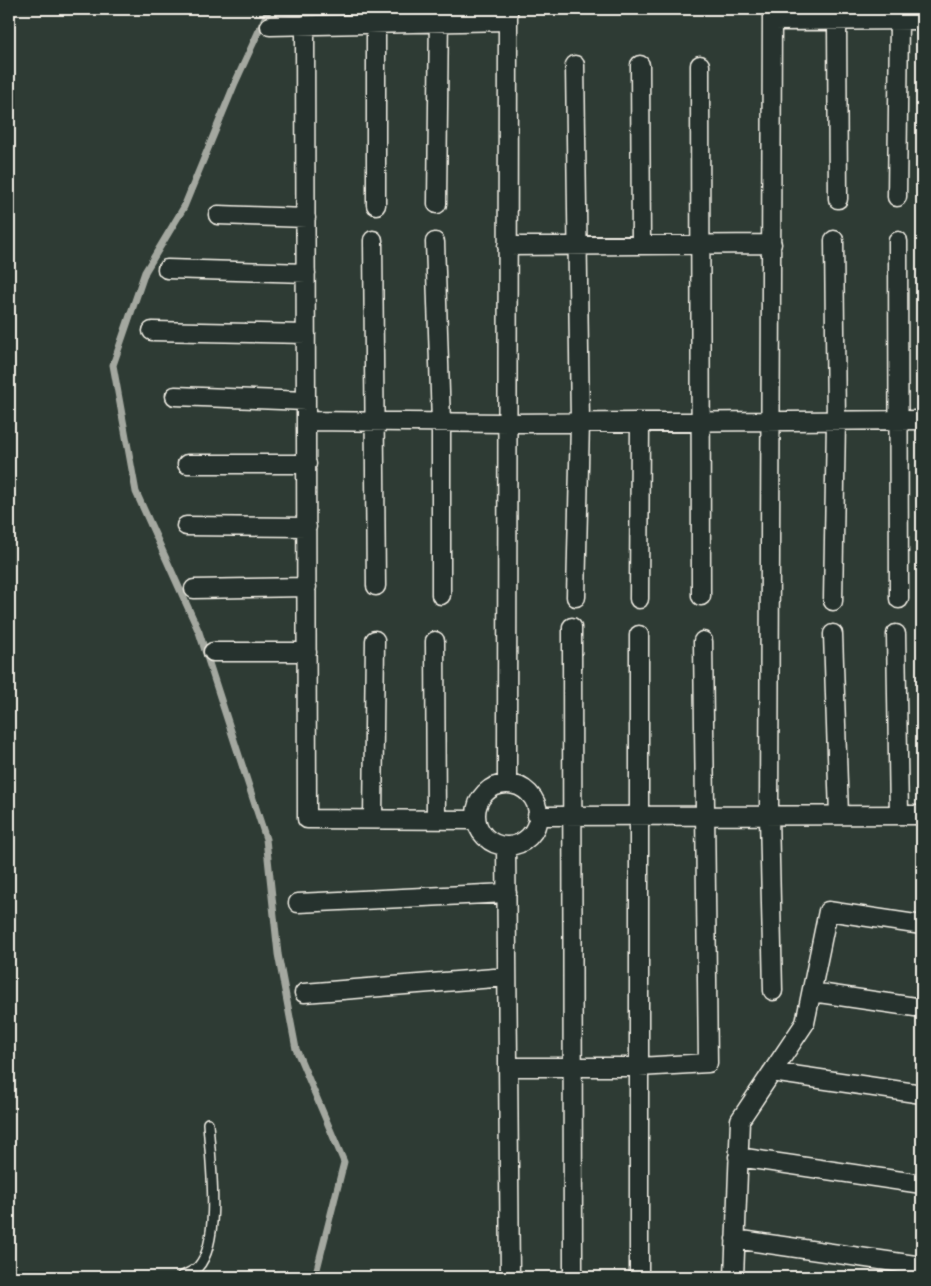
<svg xmlns="http://www.w3.org/2000/svg" width="931" height="1286" viewBox="0 0 931 1286" font-family="Sriracha,sans-serif">
<style>
.lines{fill:none;stroke-linecap:round;stroke-linejoin:round}
.stream{stroke:#a4a8a0;stroke-width:7}
.lane-casing{stroke:#f4f1e8;stroke-width:12}
.street-casing{stroke:#f4f1e8;stroke-width:21}
.lane{stroke:#26332d;stroke-width:9}
.street{stroke:#26332d;stroke-width:18}
</style>
<rect width="100%" height="100%" fill="#2e3b34"/>
<filter id="ink" filterUnits="userSpaceOnUse"><feTurbulence type="fractalNoise" baseFrequency=".02" numOctaves="2"/><feDisplacementMap in="SourceGraphic" scale="10" xChannelSelector="R" yChannelSelector="G"/><feConvolveMatrix kernelMatrix="1 2 1 2 8 2 1 2 1" color-interpolation-filters="sRGB"/></filter>
<g filter="url(#ink)">
<g class="lines">
<path class="stream" d="M269,9L235,83L184,207L145,272L113,365L136,492L199,632L266,839L278,954L296,1049L344,1162L315,1277"/>
<defs>
<path id="lane" d="M181,1277C186,1274 194,1271 198,1267C222,1241 210,1157 208,1123"/>
<path id="street" d="M376,9V205
M772,9L769,816L773,991
M837,20L838,199
M772,21L922,20
M305,25L307,819L476,820
M270,26L508,21
M575,65L580,422L576,597
M640,65L641,245
M700,65L701,596
M897,197L899,20
M437,204L439,9
M218,215L306,218
M373,240L376,586
M898,241L899,599
M435,242L441,422V595
M507,246L772,244
M167,269L306,273
M152,331L306,334
M175,396L306,401
M306,421L507,423L922,420
M187,464H307
M186,526L307,527
M194,589L307,587
M639,599L640,422
M833,601L836,421L834,240
M572,627L573,1277
M833,634L839,815
M896,634L899,815
M639,635V1277
M435,641L436,820
M213,652H307
M507,784L508,9
M476 815a31 31 0 1 1 62 0a31 31 0 1 1-62 0Z
M537,816L922,815
M373,819L375,640
M506,846L510,1277
M298,903L507,893
M812,992L922,1008
M304,993L507,977
M508,1067H639L708,1063L703,641
M772,1072L922,1094
M738,1157L922,1184
M735,1239L922,1266
M734,1277L740,1120L805,1023L828,911L922,925"/>
</defs>
<use href="#lane" class="lane-casing"/>
<use href="#street" class="street-casing"/>
<use href="#lane" class="lane"/>
<use href="#street" class="street"/>
</g>
</g>
<rect width="931" height="1286" fill="none" stroke="#26332d" stroke-width="30"/>
<rect x="15" y="15" width="901" height="1256" fill="none" stroke="#f4f1e8" stroke-width="2" filter="url(#ink)"/>
</svg>
